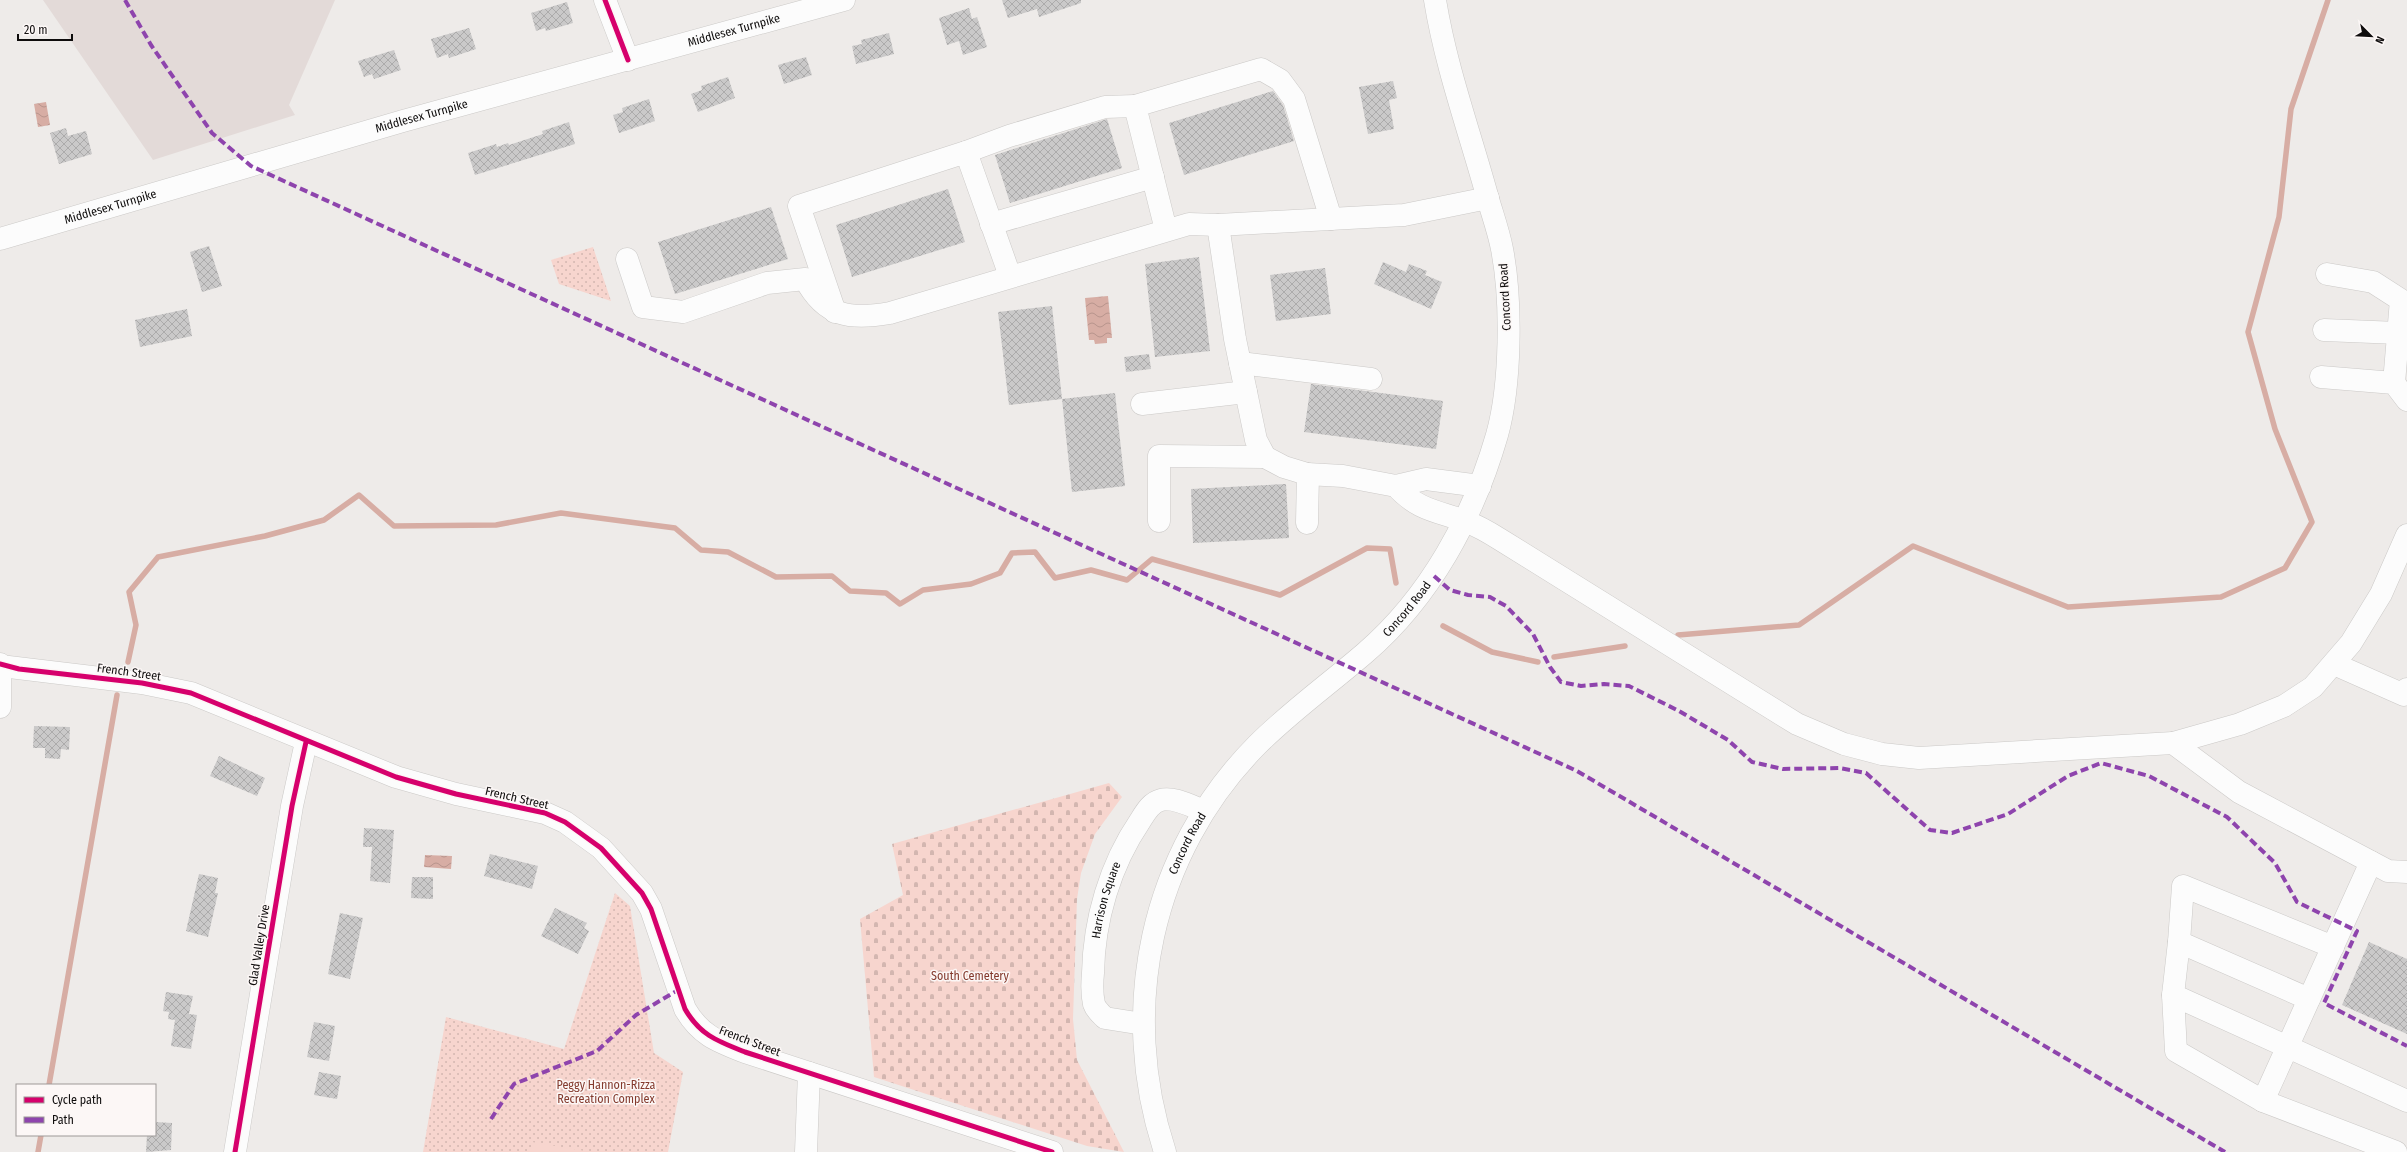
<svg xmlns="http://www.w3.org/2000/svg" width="2407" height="1152" viewBox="0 0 2407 1152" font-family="'Fira Sans Condensed',sans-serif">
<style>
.built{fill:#e3dad8}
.cemetery{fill:url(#cemetery-stones)}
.park{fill:url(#park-dots)}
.pitch{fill:#f7d5ce}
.water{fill:url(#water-waves)}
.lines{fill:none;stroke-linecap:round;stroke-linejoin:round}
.stream{stroke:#d7ada4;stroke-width:5.5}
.building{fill:url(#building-cross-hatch)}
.minor-casing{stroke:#cbc9c7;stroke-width:23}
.major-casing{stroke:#cbc9c7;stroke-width:23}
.minor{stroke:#fcfcfc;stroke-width:22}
.major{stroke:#fcfcfc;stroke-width:22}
.quiet{stroke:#8e44ad;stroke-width:4;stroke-dasharray:8 4;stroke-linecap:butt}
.cycleway-casing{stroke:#fcf7f6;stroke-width:8}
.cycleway{stroke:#d6006c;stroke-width:5}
.labels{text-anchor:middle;stroke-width:3;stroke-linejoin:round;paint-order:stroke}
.street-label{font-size:12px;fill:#0e0c0c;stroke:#fcf7f6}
.park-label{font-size:12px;fill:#843a2d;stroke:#fcf7f6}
</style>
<defs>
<pattern id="cemetery-stones" width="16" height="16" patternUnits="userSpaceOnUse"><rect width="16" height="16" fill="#f7d5ce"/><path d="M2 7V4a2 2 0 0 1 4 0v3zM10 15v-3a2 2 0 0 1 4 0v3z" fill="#d3b6b0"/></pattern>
<pattern id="park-dots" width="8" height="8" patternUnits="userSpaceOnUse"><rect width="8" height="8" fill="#f7d5ce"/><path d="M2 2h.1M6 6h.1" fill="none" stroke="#d3b6b0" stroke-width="1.8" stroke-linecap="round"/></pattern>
<pattern id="water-waves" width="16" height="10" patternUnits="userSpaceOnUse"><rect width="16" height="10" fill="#d7ada4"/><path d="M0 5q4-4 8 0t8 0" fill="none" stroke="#b7948c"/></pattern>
<pattern id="building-cross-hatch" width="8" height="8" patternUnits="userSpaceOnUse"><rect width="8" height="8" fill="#cac9c9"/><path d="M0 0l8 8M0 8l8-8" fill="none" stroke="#acabab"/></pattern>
</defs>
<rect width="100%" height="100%" fill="#eeebe9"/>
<path class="built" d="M43,0H335L289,105L295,115L153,160Z"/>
<path class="cemetery" d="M1109,783L1122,797L1095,834L1081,873L1077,899L1073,1019L1077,1060L1124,1152L1087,1146L874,1077L860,919L903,895L892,844Z"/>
<path class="park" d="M593,247L611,301L559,284L551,260Z
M615,893L630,906L654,1053L683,1072L668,1152H423L446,1017L564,1049Z"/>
<path class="pitch" d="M532,1142L591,1152H531Z"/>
<path class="water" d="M46,102L50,125L38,127L34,104Z
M1108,296L1112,338H1107V343L1095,344L1094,340H1089L1085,298Z
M425,855L452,856L451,869L424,867Z"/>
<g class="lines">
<path class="stream" d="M1443,626L1492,652L1538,662
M1678,635L1799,625L1913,546L2068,607L2221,597L2285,568L2312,522L2275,429L2248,332L2279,217L2291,109L2328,0
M1554,657L1625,646
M128,662L136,625L129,592L158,557L265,536L324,520L359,495L394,526L496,525L561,513L675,528L701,550L728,552L776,577L832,576L850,591L886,593L900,604L923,590L971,584L1000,573L1012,553L1035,552L1055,578L1091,570L1127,580L1152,559L1280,595L1367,548L1390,549L1396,583
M49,1085L117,695
M38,1152L41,1135"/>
</g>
<path class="building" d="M1002,0H1081V3L1039,17L1037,9L1008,18Z
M567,2L573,23L546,31L545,28L536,31L531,13Z
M969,8L972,19L977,17L987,47L963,55L959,41L947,45L939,18Z
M469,28L476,49L449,58L448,54L437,58L431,39Z
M889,33L894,54L856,64L852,46L862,44L861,40Z
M394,50L401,70L374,79L372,74L364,77L358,61Z
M806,57L812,75L784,84L778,65Z
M728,77L735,98L698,112L691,94L702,90L701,86Z
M1393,81L1397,98L1389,100L1394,129L1368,134L1359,87Z
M1273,91L1283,105L1294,141L1184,175L1169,123Z
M649,99L655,121L619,133L613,115L623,112L622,108Z
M1107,119L1122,168L1010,203L995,155Z
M569,122L575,144L475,175L468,153L496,144L497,147L508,143L509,145L543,134L542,131Z
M66,128L68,136L86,131L92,154L59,164L50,133Z
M948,189L965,242L852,277L836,225Z
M771,207L788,259L675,294L658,242Z
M209,246L222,286L202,292L190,252Z
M1199,257L1210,351L1155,357L1145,264Z
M1383,262L1406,272L1409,264L1427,271L1425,275L1442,282L1431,309L1374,284Z
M1325,268L1331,314L1276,321L1270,275Z
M1052,306L1062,399L1009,405L998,312Z
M187,309L192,336L140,347L135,320Z
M1149,354L1151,369L1126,372L1124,357Z
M1311,384L1443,401L1436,449L1304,432Z
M1115,393L1125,486L1072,492L1062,399Z
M1286,484L1289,538L1193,543L1191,489Z
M34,726L70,727L69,750L61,749L60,759L45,758V748H33Z
M219,756L265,778L257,796L210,776Z
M364,828L394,830L390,883L370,881L372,847H363Z
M490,854L538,866L532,889L484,876Z
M199,874L218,878L215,893H218L208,937L186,931Z
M412,877H433V899L411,898Z
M555,908L587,923L584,928L589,931L578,954L541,936Z
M340,913L363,918L350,979L328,974Z
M2369,942L2407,959V1034L2342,1005Z
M166,992L193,996L189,1014L197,1015L191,1049L171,1046L175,1020L168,1019L169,1012L163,1011Z
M314,1022L335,1026L329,1061L307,1057Z
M319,1072L341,1076L337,1099L314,1095Z
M155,1122L172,1123L171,1150L146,1152L147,1135H155Z"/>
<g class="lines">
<defs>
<g id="minor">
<path d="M605,0L628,60"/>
<path d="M966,152L1009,136L1105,107L1135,106"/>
<path d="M991,224L1153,177"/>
<path d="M1218,225L1235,339L1256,440L1265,457L1284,467L1307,474L1343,476L1396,486L1426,479L1480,486"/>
<path d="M1166,230L1135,106L1261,69L1280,80L1294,99L1331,219"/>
<path d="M627,259L643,307L683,312L767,283L805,279C825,317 850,320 890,313L1189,224L1218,225L1404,215L1488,198"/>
<path d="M2327,274L2373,282L2401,300L2394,383"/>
<path d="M835,312L799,206L966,152L1010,276"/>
<path d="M2324,330L2398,333"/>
<path d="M1240,363L1371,379"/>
<path d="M2321,377L2394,383L2407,400"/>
<path d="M1142,404L1246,392"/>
<path d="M1396,486C1417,510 1437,511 1465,521C1478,526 1490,533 1501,540L1797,724L1844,744L1882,754L1919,758L2173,743L2240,724L2284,706L2313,687L2351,643L2381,594L2407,535"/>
<path d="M1159,521V456L1265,457"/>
<path d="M1307,523L1308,474"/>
<path d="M0,664V707"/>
<path d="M2334,664L2404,695L2407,689"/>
<path d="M0,666L142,683L191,693L396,777L456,794L545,813L565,822L601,848L642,893L651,909L685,1009C700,1035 717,1041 745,1052L1052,1152"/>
<path d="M2173,743L2239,792L2388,871L2407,872"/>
<path d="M2371,862L2263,1101L2396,1152"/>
<path d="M2179,942L2183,886L2333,947"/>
<path d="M2173,995L2179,942L2309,999"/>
<path id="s1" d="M1143,1024L1105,1018C1101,1014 1096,1010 1094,1004C1092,995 1092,983 1093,973C1094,920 1110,865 1140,821C1145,813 1151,802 1161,800C1173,796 1193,807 1204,811"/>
<path d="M2263,1101L2176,1051L2173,995L2407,1101"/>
<path d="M235,1152L292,806L306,742"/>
<path d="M806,1152L809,1073"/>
</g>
<g id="major">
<path id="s2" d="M0,239L403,121L844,0"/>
<path id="s3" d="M1165,1152C1118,1010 1150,853 1257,745C1290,712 1329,684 1365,653C1430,597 1473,518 1497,435C1511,385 1512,301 1502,249C1499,233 1493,216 1488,199C1470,133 1446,68 1435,0"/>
</g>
</defs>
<use href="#minor" class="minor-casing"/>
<use href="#major" class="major-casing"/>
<use href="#minor" class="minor"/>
<use href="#major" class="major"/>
<path class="quiet" d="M125,0L151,45L212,133L251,166L1577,771L2225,1152
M1434,576L1450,590L1468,595L1490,597L1506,606L1533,634L1550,667L1561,682L1581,686L1604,684L1629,686L1679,711L1728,740L1752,762L1783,769L1839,768L1866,773L1930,830L1952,833L2008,814L2068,776L2101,763L2149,776L2227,817L2275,863L2297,902L2357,931L2324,1003L2407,1046
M491,1119L514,1084L597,1051L636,1015L678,990"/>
<defs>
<path id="cycleway" d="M605,0L628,60
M0,664L19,669L142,683L191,693L396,777L456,794L545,813L565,822L601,848L642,893L651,909L685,1009C700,1035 717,1041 745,1052L1052,1152
M235,1152L292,806L306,742"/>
</defs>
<use href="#cycleway" class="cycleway-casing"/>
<use href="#cycleway" class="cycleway"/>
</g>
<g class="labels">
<g class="street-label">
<text dy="4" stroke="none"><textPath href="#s2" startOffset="763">Middlesex Turnpike</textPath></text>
<text dy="4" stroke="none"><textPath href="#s2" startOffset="439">Middlesex Turnpike</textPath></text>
<text dy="4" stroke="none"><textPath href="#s2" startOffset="115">Middlesex Turnpike</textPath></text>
<text transform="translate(1505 297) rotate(-93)" y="4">Concord Road</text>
<text dy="4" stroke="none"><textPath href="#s3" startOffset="642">Concord Road</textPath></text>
<text transform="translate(129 672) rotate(8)" y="4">French Street</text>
<text transform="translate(517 798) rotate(13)" y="4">French Street</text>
<text dy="4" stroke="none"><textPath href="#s3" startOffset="318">Concord Road</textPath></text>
<text dy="4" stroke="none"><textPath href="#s1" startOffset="162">Harrison Square</textPath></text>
<text transform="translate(259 945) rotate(-81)" y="4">Glad Valley Drive</text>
<text transform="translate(750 1041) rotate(21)" y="4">French Street</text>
</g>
<g class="park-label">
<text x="970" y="980">South Cemetery</text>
<text x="606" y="1089">Peggy Hannon-Rizza<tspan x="606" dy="14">Recreation Complex</tspan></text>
</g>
</g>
<rect x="16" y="1084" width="140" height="52" fill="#fcf7f6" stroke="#9d9998"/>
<rect x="24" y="1097" width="20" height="6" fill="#d6006c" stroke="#9d9998"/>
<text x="52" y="1104" font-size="12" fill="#0e0c0c">Cycle path</text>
<rect x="24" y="1117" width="20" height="6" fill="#8e44ad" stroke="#9d9998"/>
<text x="52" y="1124" font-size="12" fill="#0e0c0c">Path</text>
<g transform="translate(2371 36) rotate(114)" stroke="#fcf7f6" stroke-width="3" paint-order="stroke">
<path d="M0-3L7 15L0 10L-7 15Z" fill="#0e0c0c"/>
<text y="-6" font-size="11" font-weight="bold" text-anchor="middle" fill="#0e0c0c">N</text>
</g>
<path d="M18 34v6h54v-6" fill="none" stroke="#0e0c0c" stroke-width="2"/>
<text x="24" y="34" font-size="12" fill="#0e0c0c" stroke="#fcf7f6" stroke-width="3" paint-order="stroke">20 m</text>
</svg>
